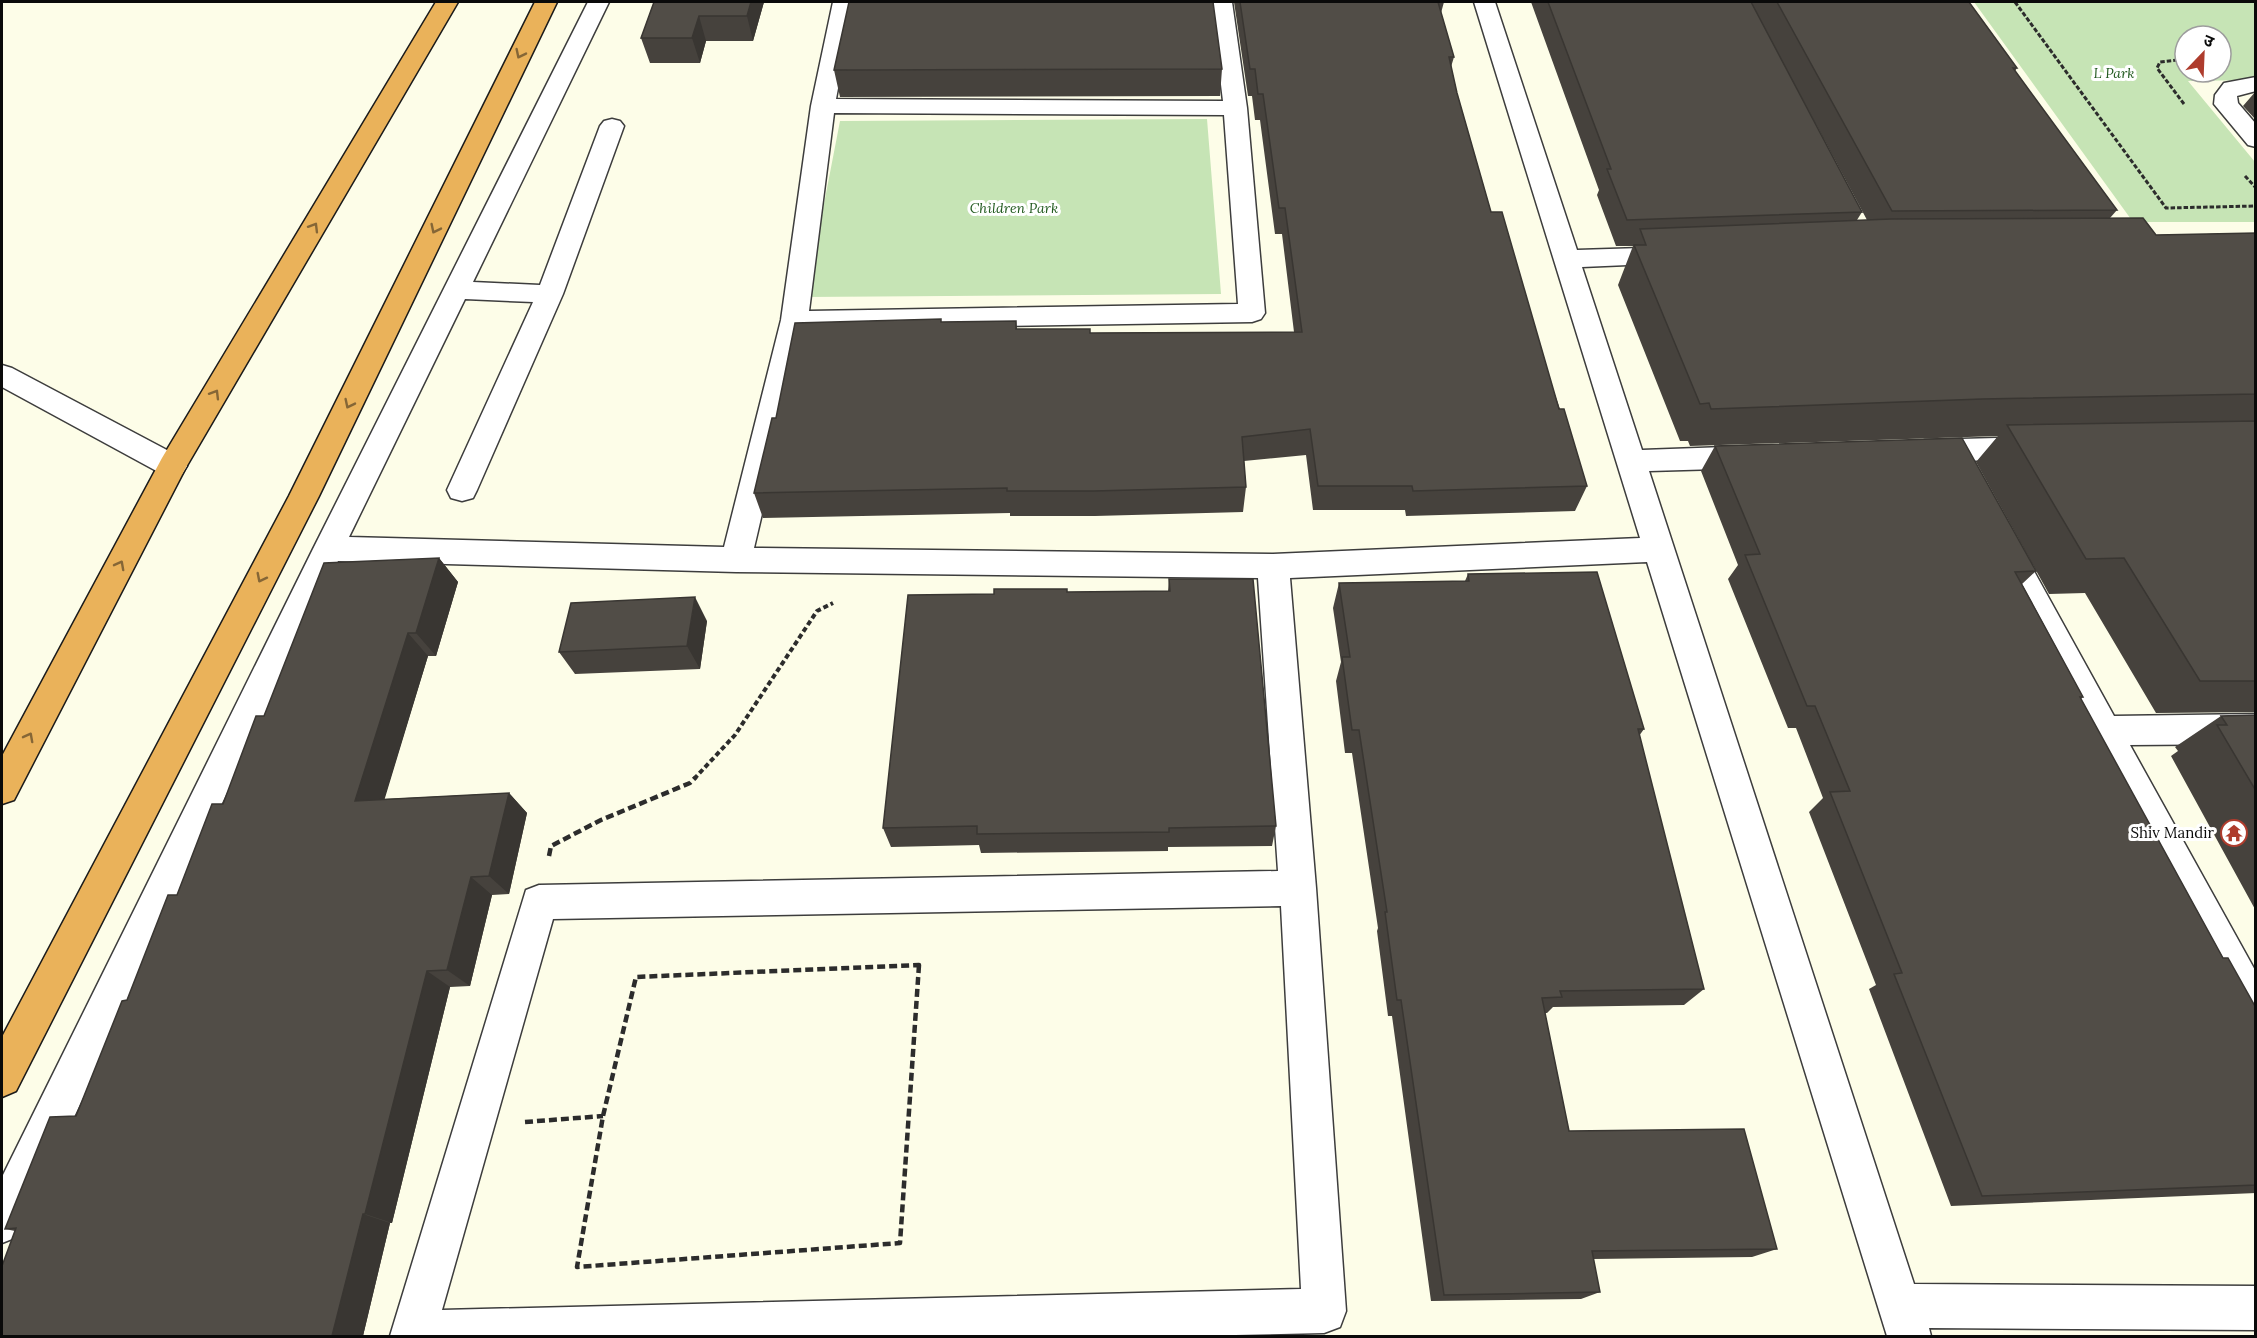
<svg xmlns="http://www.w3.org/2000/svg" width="2257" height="1338" viewBox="0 0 2257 1338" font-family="Lora,'Noto Sans Devanagari',serif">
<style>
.green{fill:#c6e4b5;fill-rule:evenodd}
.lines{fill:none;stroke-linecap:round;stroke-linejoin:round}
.minor-casing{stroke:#3d3d3d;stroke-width:3}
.highway-casing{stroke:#1b1b1b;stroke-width:3}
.path-far2{stroke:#2c2c2c;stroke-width:3;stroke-dasharray:4.5 2;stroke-linecap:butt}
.path-far1{stroke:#2c2c2c;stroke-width:4;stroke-dasharray:5 3;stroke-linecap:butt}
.path{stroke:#2c2c2c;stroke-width:4.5;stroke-dasharray:8 4;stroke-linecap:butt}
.minor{fill:#fff;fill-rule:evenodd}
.highway{fill:#eab25a;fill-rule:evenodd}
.wall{fill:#46423d;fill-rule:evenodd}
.shaded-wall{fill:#393632}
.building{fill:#514d47;stroke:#393632;stroke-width:1.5}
.oneway{stroke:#856636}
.labels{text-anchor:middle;stroke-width:6;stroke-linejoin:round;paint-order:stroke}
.far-park-label{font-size:14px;font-style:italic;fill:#235b20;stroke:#fff}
.poi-label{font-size:15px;fill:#0a0a0a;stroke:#fff;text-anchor:end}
</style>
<rect width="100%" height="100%" fill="#fdfde8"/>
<path class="green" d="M1974,2H2255V80L2188,81L2255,162V222H2133ZM2185,36H2221V72H2185Z
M1207,119L1221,294L806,297L840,121Z"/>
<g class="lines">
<defs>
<path id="minor" d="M588,2H609L473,282L540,285L600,126L604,121L612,119L620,121L624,126L563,294L477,490L473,498L462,501L451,498L447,490L533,302L465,299L349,537L724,547L781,320L811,106L833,2H854L836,99L1223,101L1211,2H1232L1247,108L1265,313L1261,319L1252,322L805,329L754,548L1273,554L1640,538L1474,2H1495L1577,250L1674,247L1683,249L1687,255L1683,261L1674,263L1582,267L1642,450L1753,446L1763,449L1768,457L1763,465L1753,468L1649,471L1914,1284L2256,1286V1330L1929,1328L1931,1336H1887L1647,562L1290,578L1316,888L1346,1311L1340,1327L1324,1333L1186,1336H390L526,890L539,885L1278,871L1258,578L736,572L338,561L17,1237L2,1243V1177L313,549ZM834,113L1224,115L1238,304L809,311ZM1281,906L1301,1289L442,1310L553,919Z
M2256,77V91L2237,96L2238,103L2256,124V147L2248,145L2214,104L2215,95L2224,83Z
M2,365L12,368L182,458L187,466L182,474L172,477L162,474L2,387Z
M2032,437L2042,440L2047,448L2042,456L2032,459L1925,462L1915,459L1910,451L1915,443L1925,440Z
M2003,532L2014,535L2114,716L2256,714V744L2130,745L2256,972V1030L2242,1025L1988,544L1992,535Z"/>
<path id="highway" d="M436,2H458L185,469L14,800L2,804V756L162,458Z
M535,2H557L319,496L16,1091L2,1097V1037L289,496Z"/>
</defs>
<use href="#minor" class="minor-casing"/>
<use href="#highway" class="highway-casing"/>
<path class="path-far2" d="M2015,2L2166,208L2256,206
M2184,104L2157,68L2160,62L2185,59
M2245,176L2256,188"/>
<path class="path-far1" d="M694,779L735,735L817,611L833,603"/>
<path class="path" d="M549,856L551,846L601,820L690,783L696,777
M919,965L900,1243L577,1267L603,1116L636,977Z
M525,1122L603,1116"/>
<use href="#minor" class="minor"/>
<use href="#highway" class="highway"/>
</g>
<path class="wall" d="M654,2H764L753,41H706L700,63H650L641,38Z
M1234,2H1444L1441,13L1454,57L1451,67L1457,93L1491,212L1587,486L1575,511L1406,516L1405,510H1313L1306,455L1244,461L1246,487L1243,512L1095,516H1010V513L763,518L754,493L776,418L942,322L1016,321L1017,329L1090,333L1294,332L1282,234H1275L1260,120H1255L1252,96H1248Z
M1531,2H1969L2017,68L2015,71L2117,210L2110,218L2156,235L2256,233V712L2156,713L2085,593L2049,594L1976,462L1998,436L1690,446L1688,441H1680L1618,285L1633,246H1616L1597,195L1599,190ZM1797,89L1867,220H1857L1862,212Z
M1222,69L1220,96L840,97L834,70Z
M2256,91V120L2243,106Z
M1715,446L2036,571L2022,584L2083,697L2081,699L2223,958L2256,1008V1193L1951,1206L1869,989L1876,985L1809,812L1823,798L1796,728H1788L1728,579L1738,565L1701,471Z
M439,558L458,582L436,656H428L384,799L509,793L527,813L509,894L492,895L470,986L450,987L392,1223H390L363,1336H2L15,1231L5,1229L76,1116L127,1000L264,716Z
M1468,574L1644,729L1639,736L1704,989L1684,1005L1553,1007L1547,1013H1545L1569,1131L1777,1249L1752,1257L1593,1259L1600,1292L1581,1299L1431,1301L1392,1016H1388L1377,931L1378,928L1352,753H1345L1336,681L1341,662L1333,608L1339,583L1465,581Z
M1169,579L1276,826L1272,846L1168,847V851L981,853L979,845L891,847L883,828L1068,592L1168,591Z
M707,621L700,669L575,674L559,652Z
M2256,715V911L2171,756L2178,751L2175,747L2221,716Z"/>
<path class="shaded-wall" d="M751,2H764L753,41L747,16Z
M699,16L706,41L700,63L692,38Z
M439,558L458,582L436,656L416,633Z
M695,597L707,621L700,669L687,646Z
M408,633L428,656L378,821L355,801Z
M509,793L527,813L509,894L489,876Z
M471,877L492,895L470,986L447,970Z
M427,971L450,987L392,1223L365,1214Z
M363,1214L390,1223L363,1336H332Z"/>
<path class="building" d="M654,2H751L747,16H699L692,38H641Z
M849,2H1213L1222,69L834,70Z
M1240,2H1438L1454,57H1449L1457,93L1491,212H1502L1559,409H1564L1587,486L1413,491L1412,486H1318L1310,429L1242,437L1246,487L1094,491H1007V488L754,493L772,418H776L795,323L941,319V322L1016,321V329H1090V333L1302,332L1285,208H1279L1263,94H1258L1255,69H1250Z
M1548,2H1751L1862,212L1627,220L1607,169H1611Z
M1777,2H1969L2017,68H2013L2117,210L1892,211Z
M2143,218L2156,235L2256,233V394L1982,399L1711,409L1709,403L1700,404L1634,245H1646L1640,229L1891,219Z
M2256,421V681H2200L2124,558L2086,559L2007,425Z
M1962,438L2036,571L2015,572L2083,697H2080L2223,958H2228L2256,1008V1185L1982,1196L1894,974L1902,973L1830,792L1850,791L1815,706H1807L1745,555L1760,554L1715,446Z
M439,558L416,633H408L355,801L509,793L489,876L471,877L447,970L427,971L365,1214H363L332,1336H2V1266L16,1228L5,1229L50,1117L76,1116L122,1001L127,1000L168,895H177L212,804H223L256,716H264L324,563Z
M1597,572L1644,729H1638L1704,989L1560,991L1562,997L1542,998L1569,1131L1744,1129L1777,1249L1592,1251L1600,1292L1444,1295L1401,1000H1397L1385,912H1387L1359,730H1352L1342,657H1350L1339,583L1469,581L1468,574Z
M1169,579H1253L1276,826L1169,828V832L977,834V826L883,828L908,595L994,594V589H1067V592L1170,591Z
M695,597L687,646L559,652L571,603Z
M2256,715V791L2217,725H2227L2221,716Z"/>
<defs><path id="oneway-chevron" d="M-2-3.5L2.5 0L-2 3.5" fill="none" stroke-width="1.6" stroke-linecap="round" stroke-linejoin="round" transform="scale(1.5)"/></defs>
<g class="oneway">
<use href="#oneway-chevron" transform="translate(520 54) rotate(116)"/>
<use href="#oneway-chevron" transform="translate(314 227) rotate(-59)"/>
<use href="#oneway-chevron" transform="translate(435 229) rotate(116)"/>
<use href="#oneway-chevron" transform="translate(215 394) rotate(-59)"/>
<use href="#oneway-chevron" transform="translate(349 404) rotate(116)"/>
<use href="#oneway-chevron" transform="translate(120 565) rotate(-62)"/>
<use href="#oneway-chevron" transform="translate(261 578) rotate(117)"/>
<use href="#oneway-chevron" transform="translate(29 737) rotate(-62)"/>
</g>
<defs>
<symbol id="temple-ring" viewBox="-11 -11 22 22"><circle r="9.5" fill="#fff" stroke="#ae3c2d" stroke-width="1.5"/><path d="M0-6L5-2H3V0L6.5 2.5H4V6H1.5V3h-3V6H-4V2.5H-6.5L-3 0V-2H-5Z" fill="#ae3c2d"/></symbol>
</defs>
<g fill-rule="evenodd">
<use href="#temple-ring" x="2219" y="818" width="30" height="30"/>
</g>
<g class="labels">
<g class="far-park-label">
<text x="2114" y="78">L Park</text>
<text x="1014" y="213">Children Park</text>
</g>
<g class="poi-label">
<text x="2214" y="838">Shiv Mandir</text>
</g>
</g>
<rect width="2257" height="1338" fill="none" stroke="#0a0a0a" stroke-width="6"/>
<g transform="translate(2203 54) rotate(23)"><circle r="28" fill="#ffffff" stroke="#9d9d9d" stroke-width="1.5"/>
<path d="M0-4.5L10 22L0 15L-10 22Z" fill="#ae3c2d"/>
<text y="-9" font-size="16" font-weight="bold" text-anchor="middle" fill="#0a0a0a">उ</text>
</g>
</svg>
